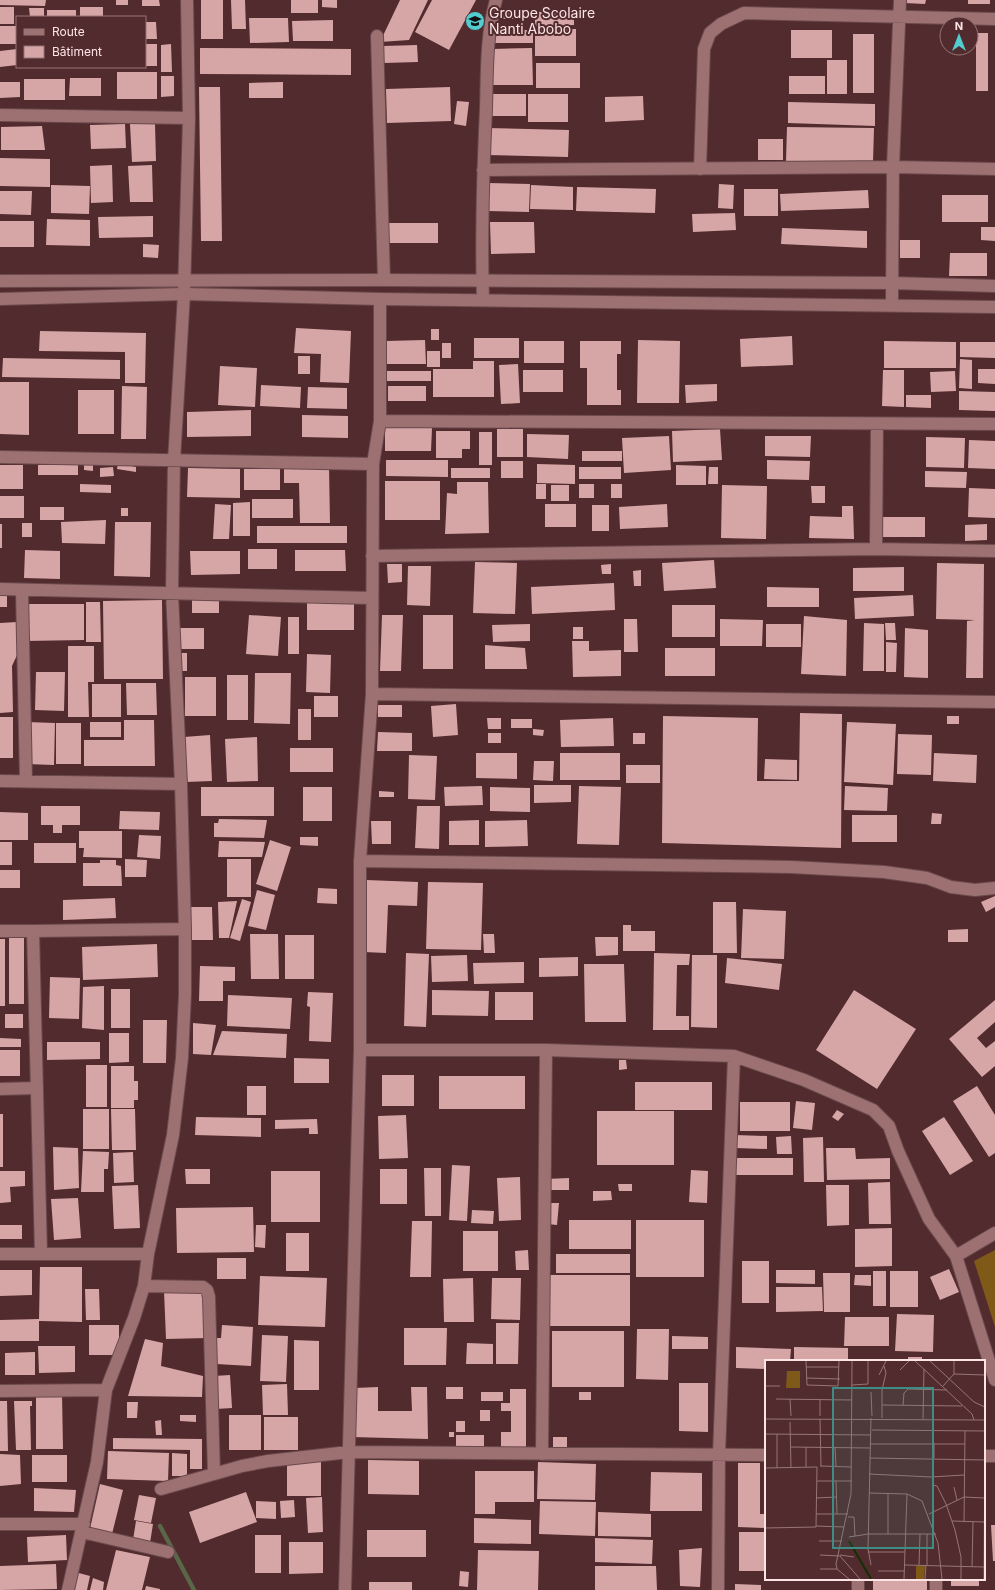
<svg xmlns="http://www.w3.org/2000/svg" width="995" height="1590" viewBox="0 0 995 1590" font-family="Inter,sans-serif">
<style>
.green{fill:#7e5918}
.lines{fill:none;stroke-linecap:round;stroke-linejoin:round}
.stream{stroke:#5a6648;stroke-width:4.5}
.building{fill:#d6a6a7}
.street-casing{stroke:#6a494c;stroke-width:14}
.secondary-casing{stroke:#6a494c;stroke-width:14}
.street{stroke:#9d7172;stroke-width:12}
.secondary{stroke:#9d7172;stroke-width:12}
.labels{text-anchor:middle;stroke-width:4;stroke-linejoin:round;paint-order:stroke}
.poi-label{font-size:14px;fill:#fee5e5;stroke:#522b2e;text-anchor:start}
.inset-river{fill:none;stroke:#133004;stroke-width:2}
.inset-road{fill:none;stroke:#977577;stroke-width:1}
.view{fill:#3f8c86;fill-opacity:0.15;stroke:#3f8c86;stroke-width:2}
.inset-edge{fill:none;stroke:#fee5e5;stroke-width:2}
</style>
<rect width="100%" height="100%" fill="#522b2e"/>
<path class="green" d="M995,1250V1327L974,1261Z"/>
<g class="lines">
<path class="stream" d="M160,1526L194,1590"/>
</g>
<path class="building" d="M0,0H46L45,6L0,5Z
M116,0H128V5H116Z
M142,0H159L160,6H142Z
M201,0H223V39H201Z
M231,0H245L246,29H232Z
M291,0H318V13H291Z
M322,0H337V8L322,7Z
M400,0H428L409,40L380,42Z
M432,0H476L449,50L415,32Z
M904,0H926L925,4L904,3Z
M968,0H990V4H968Z
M0,7H14V24H0Z
M80,7H103V17H80Z
M29,8H44V17H30Z
M47,10H76V17H47Z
M497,10H517V19H497Z
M574,11V25L535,26V12Z
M249,18H288L289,42L250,43Z
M333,20V41H293L292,21Z
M145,22H156L157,39H145Z
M0,26H17V44H0Z
M535,29H576V56H535Z
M494,30H533V43H494Z
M791,30H832V58H791Z
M976,33H988V91H976Z
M853,34H874V93H853Z
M145,44H157V66H145Z
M171,44L172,72H161V45Z
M417,45L418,62L384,63L383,46Z
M200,48L351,49V75L200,74Z
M532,48L533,85H493L492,49Z
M17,49V65L0,67V51Z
M827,60H847V94H827Z
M536,63H580V88H536Z
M117,72H157V99H117Z
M161,76H174V96L161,97Z
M789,76H825V94H789Z
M70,78H101V96H69Z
M24,79H65V100H24Z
M0,82H20V97L0,98Z
M283,82V98H249V83Z
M199,87H220L222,241H201Z
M450,87L451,121L387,123L386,89Z
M490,94H526V116H490Z
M528,94H568V122H528Z
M643,96L644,120L605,122V97Z
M457,101L469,102L466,126L454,124Z
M788,102L875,104V126L788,123Z
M125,124L126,148L91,149L90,125Z
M130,124H155L156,161L132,162Z
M42,126L45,150H1V127Z
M787,127L874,128L873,162L786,161Z
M487,128L569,130L568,157L486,155Z
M758,139H783V160H758Z
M0,158L50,159V187L0,186Z
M112,165L113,202L91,203L90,166Z
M152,165L153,202H130L128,166Z
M488,183L530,184L529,212L487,211Z
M719,184L734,185L733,209L718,208Z
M51,185L90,186L89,214L51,213Z
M531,185L573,187V210L530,209Z
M577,187L656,189L655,213L576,211Z
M744,189H778V216H744Z
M868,190L869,208L781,211L780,194Z
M0,191H32L31,215L0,214Z
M942,195H988V222H942Z
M735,213L736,230L693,232L692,214Z
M153,216V237L99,238L98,217Z
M47,219L90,220V246L46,245Z
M0,221H34V247H0Z
M490,222H534L535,253L491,254Z
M384,223H438V243H384Z
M981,227H995V241L981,240Z
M782,228L867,231V248L781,244Z
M900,240H920V258H900Z
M143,244L159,245L158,258L143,257Z
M950,253H987V276H949Z
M296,328L351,331L349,383L320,382L321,354L294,353Z
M431,329H439V340H431Z
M40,331L146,333L145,383H125V352L39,351Z
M792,336L793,365L741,367L740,339Z
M474,338H519V358H474Z
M425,340L426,364H386V341Z
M638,340L680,341L679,403H637Z
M524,341H564V363H524Z
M580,341H621V354H617V390H621V405H587V368H580Z
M884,341L956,342V368H884Z
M960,342H995V358L960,357Z
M442,343H451V358H442Z
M427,351H440V367H427Z
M298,356H310V374H298Z
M3,358L120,360V379L2,377Z
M960,359L972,360V389L959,388Z
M473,361H494V397H433V369H473Z
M518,364L520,403L501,404L499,365Z
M220,366L257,368L255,407L218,405Z
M978,369H995V384L978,383Z
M523,370H563V392H523Z
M883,370H904V407L882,406Z
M387,371H431V381H387Z
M955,371L956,391L931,392L930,372Z
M0,382H29V435L0,434Z
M717,384V401L686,403L685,385Z
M261,385L301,387L300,408L260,406Z
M122,386L147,387L146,439H121Z
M388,386H426V401H388Z
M308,387L347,388V409L307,408Z
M78,390H114V434H78Z
M959,391L995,392V411L959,410Z
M906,395H931V408L906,407Z
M251,410V436L187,437V412Z
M302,415L348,416V438L302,437Z
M385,428H432L431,451H385Z
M497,429H523V457H497Z
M720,429L722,460L673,462L672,431Z
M436,431H470V449H462V458H436Z
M479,432H492V465H479Z
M527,434L569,435L568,459L527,457Z
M669,436L671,470L624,473L622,438Z
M765,436H811L810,457L765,456Z
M926,437L965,438L964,468L926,467Z
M969,440L995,441V469L968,468Z
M582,451H622V461H582Z
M84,460L93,461V471L84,470Z
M386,460H448V477L386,476Z
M767,460L810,461L809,480L767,479Z
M501,461H523V478H501Z
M118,463L136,467V472L117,469Z
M537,464L575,465V484L537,483Z
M0,465H23V489H0Z
M38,465H78V475H38Z
M676,465L706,466V485H676Z
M284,466H329L330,523H300L299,483H284Z
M113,467L114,476L100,477V468Z
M579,467H621V479H579Z
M709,467H718V484H708Z
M188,468L240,469V498L187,497Z
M451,468H490V478H451Z
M244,469H280V490H244Z
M925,471L967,472L966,488L925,487Z
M385,481H440V520H385Z
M457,482H488L489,533L445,534L447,493L457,494Z
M80,484L111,485V493L80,492Z
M536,484H546V499H536Z
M579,484H594V498H579Z
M611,484H622V498H611Z
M551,485H569V501H551Z
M722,485L767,486L766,539L721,538Z
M811,486H825V503H812Z
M969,488L995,489V518L968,517Z
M0,496H24V518H0Z
M252,499H293V518H252Z
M250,502V536H233V503Z
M215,504L231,505L229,539H213Z
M545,504H576V527H545Z
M667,504L668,527L620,529L619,507Z
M592,505H609V531H592Z
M842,506H853L854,539L809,538L810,516L842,517Z
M40,507H64V520H40Z
M121,508H128V516H121Z
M879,517H925V537H879Z
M106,520L105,544L62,543L61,522Z
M115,522H151L150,577L114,576Z
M22,523H32V537H22Z
M0,524H2V548H0Z
M987,524V540L965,541V525Z
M257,526H347V543H257Z
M248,549H277V569H248Z
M25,550L60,551V579L24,578Z
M295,550H345L346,571H295Z
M190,551H240V574L191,575Z
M714,560L716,588L664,591L662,563Z
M475,562L517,563L515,614L473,613Z
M937,563L984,564L983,678H966L967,621L975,620L936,619Z
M387,564H402V582L388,583Z
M611,564V574H602L601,565Z
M408,566H431L430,606L407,605Z
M904,567V591H853V568Z
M641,570V586H634L633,571Z
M614,583L615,610L532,614L531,587Z
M767,587L819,588V607H767Z
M0,594H7V607H0Z
M192,595H219V613H192Z
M913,595L914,616L855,619L854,598Z
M162,600L163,679H104L103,601Z
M307,600H354V630H307Z
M86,602H100L101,642H86Z
M25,604H84V640L25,641Z
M672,605H715V637H672Z
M249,615L281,617L278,656L246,654Z
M382,615H403L401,671H380Z
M423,615H453V669H423Z
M804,616L847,620L846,676L801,674Z
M288,617H299V654H288Z
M624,619H637L638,652H624Z
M720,619L763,620L762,646H720Z
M17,622L18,653L12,666L13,712L0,713V623Z
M864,623L884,624V671H863Z
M885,623H895L896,640H886Z
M530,624V641L493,642L492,625Z
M766,624H801V647H766Z
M573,627H583V639H573Z
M177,628H204V649H177Z
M905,628L928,630V678L904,677Z
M572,641H589V651L621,650V676L573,677Z
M886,642L897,643L896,672H886Z
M485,645L525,648L527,669H485Z
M68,646H94V682H88L89,717H68Z
M665,648H715V676H665Z
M179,653H187V671H179Z
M307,654L331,655L330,693L306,692Z
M36,672H65L64,711L35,710Z
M255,673H291L290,724L254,723Z
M227,675H248V720H227Z
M185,677H216V716H185Z
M126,683H156L157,715H127Z
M92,684H121V717H92Z
M314,696H338V717H314Z
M456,704L458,735L433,737L431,706Z
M378,705H402V717H378Z
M298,709H311V740H298Z
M800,713L842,714L841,848L662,843L663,716L758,718L757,781H799Z
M947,716H959V724H947Z
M0,717H13V758H0Z
M487,718H501V729H488Z
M613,718L614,746L561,747L560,720Z
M511,719H532V728H511Z
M124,720H154L155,766H84V740H124Z
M27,722L55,723L54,765L26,764Z
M90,722H121V737H90Z
M847,722L896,724L893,785L844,782Z
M56,723H81V764H56Z
M533,729L544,730L543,736L533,735Z
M378,732L412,733V751H377Z
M488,733H501V743H488Z
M633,733H645V744H633Z
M898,734L932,735L931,775L897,774Z
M210,735L212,781L186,782L184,737Z
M257,737L258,781L227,782L225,739Z
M290,748H333V772H290Z
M476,753H517V779L476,778Z
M560,753H620V780H560Z
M934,753L977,755L976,783L933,781Z
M409,755L437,756L435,800L408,799Z
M765,759L797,760V780L764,779Z
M534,761H554L553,781L533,780Z
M626,765H660V783H626Z
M534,785H571V802L534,803Z
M482,786L483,805L445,806L444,787Z
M579,786L621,787L619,845L577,844Z
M845,786L888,788L887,811L844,810Z
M201,787H274V816H201Z
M303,787H332V821H303Z
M490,787L530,788V812L490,811Z
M379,791L394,792V797H379Z
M41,806H80V825H62V833H53V825H41Z
M417,806H440L439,849L415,848Z
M120,811L160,812L159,830L119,829Z
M0,812L28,813V840H0Z
M932,813L942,814L941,824H931Z
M852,815H897V842H852Z
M219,819L267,820L264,838L214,837V823H218Z
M479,820V845H449V821Z
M527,820L528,846L485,847V821Z
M371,821H391V844H372Z
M79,831H122V858L83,857L84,848H79Z
M139,835L161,836L160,859L137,857Z
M300,837H318V846L300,845Z
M270,840L291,847L277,891L256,884Z
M219,841L265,842L262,857H218Z
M0,842H12V865H0Z
M34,843H76V863H34Z
M125,859L147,860L146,877H125Z
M227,859H251V897H227Z
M100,860H116V865L121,866L122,886H83V863H100Z
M0,870H20V888H0Z
M366,880L418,882L417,906L388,905L386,953L364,952Z
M428,882L483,883L481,950L426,949Z
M318,888L337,889V904L317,903Z
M257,890L275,895L266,930L248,926Z
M995,896V907L986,912L981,902Z
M115,898L116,918L63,920V900Z
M242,899L251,902L240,941L230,938Z
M237,901L229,938H219L218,902Z
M713,902H736L737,953H713Z
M186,907H212L213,940H186Z
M743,909L786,911L784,959L741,958Z
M623,925H631V931H655V951H623Z
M968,929V942H948V930Z
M250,934H278L279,979H251Z
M483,934H494L495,953H484Z
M285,935H314V979H285Z
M595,937H618V955L596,956Z
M9,938H24V1004H9Z
M0,939H5V1006H0Z
M157,944L158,977L83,980L82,947Z
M406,953L429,954L426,1027L404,1026Z
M654,953L690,954L689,965H677L676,1016H689V1030H653Z
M467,955L468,981L432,982L431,956Z
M692,955H717V1028L691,1027Z
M578,957V976L539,977V958Z
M727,958L782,964L779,990L725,983Z
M524,962V983L474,984L473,963Z
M584,964H624L626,1022H585Z
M200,966L235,967V981H223V1001H199Z
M50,977L80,978L79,1019L49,1018Z
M104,986V1030L82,1028L83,987Z
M111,989H130V1028H111Z
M432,990L489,991L488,1016L432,1015Z
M854,990L916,1029L877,1089L816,1050Z
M308,992L333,993L331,1042L309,1041L310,1007L307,1006Z
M495,992H533V1020H495Z
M228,995L292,998L290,1029L227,1026Z
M995,1000V1022L977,1038L986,1048L995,1041V1066L982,1077L949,1039Z
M5,1014H23V1028H5Z
M143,1020H167L166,1063H143Z
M193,1023L216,1025L211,1055L193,1054Z
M222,1031L287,1034L286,1058L213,1055Z
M109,1033H129V1062L109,1063Z
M0,1038L21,1039V1047H0Z
M47,1042H100V1059L47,1060Z
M0,1050H20V1076H0Z
M294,1058L329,1059V1083H294Z
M619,1060H626L627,1069L619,1070Z
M86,1065H107V1107H86Z
M111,1066H134V1081H138V1100H134V1108H111Z
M382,1075H414V1106H382Z
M439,1076H525V1109H439Z
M635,1082H712V1110H635Z
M247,1086H266V1115H247Z
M977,1086L995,1115V1153L989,1157L953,1101Z
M796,1101L815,1103L812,1130L793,1128Z
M740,1102H790V1131H740Z
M83,1109H109V1149H83Z
M111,1109H135L136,1150H112Z
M837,1110L844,1114L838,1121L832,1117Z
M597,1111H674V1165H597Z
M0,1114H3V1167H0Z
M406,1115L408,1158L379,1159L378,1116Z
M196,1117L261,1118V1137L195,1135Z
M944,1117L973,1161L950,1175L922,1131Z
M317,1119L318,1134H309V1128L275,1129V1120Z
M735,1135L767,1136V1149L735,1148Z
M791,1136L792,1154H777L776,1137Z
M823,1137L824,1182H804L803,1138Z
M53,1147L78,1148L79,1188L54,1190Z
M826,1148H855L856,1159L890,1158V1179L827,1180Z
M83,1151L109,1152L108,1169H104V1192H81Z
M133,1152L134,1182L114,1183L113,1153Z
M734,1158H793V1175H734Z
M452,1165L470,1166L467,1221L449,1220Z
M424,1168H441V1216H425Z
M185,1169H210V1184H186Z
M380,1169H407V1204H380Z
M691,1170L708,1171L707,1203L689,1202Z
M0,1171H25V1186L10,1187L11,1202L0,1203Z
M271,1171H320V1222H271Z
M520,1177L521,1220L499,1221L497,1178Z
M569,1178V1190H547L546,1179Z
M890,1182L891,1224H869L868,1183Z
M618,1184H632V1191H619Z
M138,1185L140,1228L114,1229L112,1186Z
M826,1185H849V1225L827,1226Z
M593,1191H611L612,1200L593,1201Z
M78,1198L81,1238L54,1240L51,1199Z
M548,1203H559L557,1225L547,1224Z
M253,1207L254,1252L177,1253L176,1208Z
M472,1210L494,1211L493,1224L471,1223Z
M569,1220H631V1249H569Z
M636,1220H704V1277H636Z
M412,1221H432L431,1277H410Z
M0,1225H22V1239H0Z
M256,1225H266L265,1248L255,1247Z
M892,1228V1266L855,1267V1229Z
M463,1231H498V1271H463Z
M286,1233H309V1271H286Z
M528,1250L529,1270H516L515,1251Z
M556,1254H630V1273H556Z
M217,1258H246V1279H217Z
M742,1261H769V1303H742Z
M40,1267H82V1322L39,1321Z
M949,1269L959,1292L940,1300L930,1277Z
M0,1270H32V1295L0,1296Z
M776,1270H815V1284L776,1283Z
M873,1271H886V1306H873Z
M890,1271H918V1307H890Z
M823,1273H850V1312H824Z
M550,1275H630V1326H550Z
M855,1275H871V1286L854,1285Z
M260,1276L327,1278L325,1327L258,1325Z
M473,1278L474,1322H444L443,1279Z
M492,1278H521L520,1320L491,1319Z
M776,1287H822L823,1311L776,1312Z
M85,1289H99L100,1320H86Z
M206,1290L207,1338L166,1339L164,1291Z
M897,1314L934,1315L933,1352L895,1351Z
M845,1317H889V1346H844Z
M39,1319V1341H0V1320Z
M496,1323H519L518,1364H496Z
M89,1325H119V1355H89Z
M222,1325L253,1327L251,1366L216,1364L217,1338H221Z
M404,1328H447L446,1365H404Z
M637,1329H669L668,1380L636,1379Z
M552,1331H624V1387H552Z
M262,1335L288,1336L286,1382L260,1381Z
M672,1336L708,1337V1349H672Z
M145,1339L163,1343L161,1366L203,1376L202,1397L128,1396Z
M294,1340L319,1341V1390H294Z
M467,1343L493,1344V1364H466Z
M38,1346H75V1372L39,1373Z
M736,1347L791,1349L790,1361H766V1369L736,1368Z
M794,1347L848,1348V1361H794Z
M35,1352V1375H5V1353Z
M908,1357H922V1361H908Z
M230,1375L232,1408L216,1409L214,1376Z
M679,1383H708V1432L679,1431Z
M287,1384L288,1415H263L262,1385Z
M378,1387V1411H412L411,1387H427L428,1439L351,1437L354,1388Z
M446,1387H463V1399H446Z
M510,1389H526V1450H501V1432H511V1411H501V1403H510Z
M481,1392H503V1401H481Z
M579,1392H591V1400H579Z
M62,1393L63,1449H36V1394Z
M0,1401H7L8,1451H0Z
M14,1401H32V1406H30L31,1450H16Z
M127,1402H138L137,1418H127Z
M480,1410H490V1421H480Z
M180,1415H196V1422L180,1421Z
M229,1415H261V1450H229Z
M264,1417H298V1450H264Z
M161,1420L162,1435H156L155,1421Z
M456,1421H465V1432H456Z
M449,1432H454V1437H449Z
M456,1435H484V1448H456Z
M553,1437H567V1447H553Z
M113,1438L202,1439V1469H190V1450L113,1449Z
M108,1451L169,1453L168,1481L107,1479Z
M172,1453L187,1454V1476H172Z
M0,1454L20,1455L21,1484L0,1486Z
M32,1455H67V1482H32Z
M368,1460L419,1461V1495L368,1494Z
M321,1461V1496H287V1462Z
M538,1462L596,1464L595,1500L537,1499Z
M738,1463H760V1514H766V1528L738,1527Z
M475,1471H534V1502H495V1514H475Z
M651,1472L702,1473V1511H650Z
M100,1484L123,1490L111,1538L89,1533Z
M34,1488L76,1490L74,1512L34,1511Z
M246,1492L257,1522L200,1543L189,1512Z
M139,1495L156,1498L151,1523L134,1520Z
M322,1497L323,1532L308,1533L306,1498Z
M294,1500L295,1517L281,1518L280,1501Z
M256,1501L276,1502V1519L256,1518Z
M540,1501L596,1502L595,1536L539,1534Z
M598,1512L651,1514V1537L598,1536Z
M474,1518L531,1520V1544L474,1543Z
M136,1521L153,1524L150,1543L133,1540Z
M991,1525H995V1561H993Z
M367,1530H426V1557H367Z
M739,1532H765V1571H739Z
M66,1535L67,1560L28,1562L27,1537Z
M255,1535H281V1573H255Z
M595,1538L653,1540L652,1564L595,1562Z
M289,1542H323V1573L289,1574Z
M702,1548L700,1587L680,1586L679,1550Z
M116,1550L150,1557L142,1590H106Z
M478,1550L539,1551L538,1590H477Z
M56,1564L57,1589L0,1590V1566Z
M595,1566H656L657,1590H595Z
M460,1571L469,1572L468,1587L459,1586Z
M75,1572L90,1576L87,1590H71Z
M93,1578L104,1582L103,1590H90Z
M873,1579H927V1590H873Z
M951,1579H979V1586H951Z
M369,1582H412V1590H369Z
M735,1584L761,1585V1590H735Z
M146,1586L160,1589V1590H145Z"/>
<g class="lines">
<defs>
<path id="street" d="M377,36L384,280
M0,115L189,118
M700,169L704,49L710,33L721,24L744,13L995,19
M483,170L893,167L995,169
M483,300C481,236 483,172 486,109C487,73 486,35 496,0
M892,304L893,167L900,0
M380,421L995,424
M0,457L373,464
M876,549L877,424
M372,556L876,549L995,551
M0,589L371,598
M22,591L26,781
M372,694L995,702
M0,781L181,784
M360,861L791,867L884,872L927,878L951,887L975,890L995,888
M0,931H33
M360,1050H546L734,1056L804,1080L873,1110L889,1126L898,1151L929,1219L956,1256L995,1380
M0,1089L37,1088
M0,1254H148
M41,1254L33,931L185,929
M956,1256L995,1233
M144,1286L203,1287L207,1290L209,1297L214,1474
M0,1391L106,1390
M542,1454L546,1050
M984,1456H995
M161,1489L242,1466L268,1461L349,1452L766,1455
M0,1524H84
M82,1532L168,1552
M936,1579V1590
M68,1590L97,1462L106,1390L134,1318L144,1286L148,1254L173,1135L182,1058L185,994V929L181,784L172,593L174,461L184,294L189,118L187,0
M345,1590L360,1050V861L372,694L373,464L380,421V299
M718,1590L719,1455L734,1056
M858,1590V1579"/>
<path id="secondary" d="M0,281L384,280L892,283L995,286
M0,299L184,294L380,299L995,307"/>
</defs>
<use href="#street" class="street-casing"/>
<use href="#secondary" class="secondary-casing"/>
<use href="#street" class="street"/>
<use href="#secondary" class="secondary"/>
</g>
<defs>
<symbol id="school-disc" viewBox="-11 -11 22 22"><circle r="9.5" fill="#52cdcf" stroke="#522b2e"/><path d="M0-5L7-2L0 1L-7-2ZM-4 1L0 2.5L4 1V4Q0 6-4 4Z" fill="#111"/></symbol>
</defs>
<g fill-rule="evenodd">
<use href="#school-disc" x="464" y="10" width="22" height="22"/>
</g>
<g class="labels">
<g class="poi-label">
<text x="489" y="18">Groupe Scolaire<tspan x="489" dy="16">Nanti Abobo</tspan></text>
</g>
</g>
<g transform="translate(765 1360)">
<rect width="220" height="220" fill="#522b2e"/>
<path d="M22,11H35V28H21ZM151,206H160L159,219H151Z" fill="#7e5918"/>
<path class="inset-river" d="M84,181L106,219"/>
<path class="inset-road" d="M41,1L42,25L73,26L74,1M150,1L207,54L209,60M165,1L209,42L220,47M41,7H74M135,10L144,1M189,14L220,15M114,15L121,1M41,18L75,19M87,25L103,24V1M0,26H15M178,26L189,14V1M106,32L107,56M11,39L87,40M25,39L26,56M55,39V56M117,45L197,46M138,45L139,33L143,29L182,30M117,58V30L121,13L119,6M0,59L220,60M55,59L56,106M158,59L159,9M25,62L26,108M107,70L220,71M0,74L106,75M12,74V108M105,84H200M25,87L105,88M70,87L71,106M105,98L220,100M169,98V83M55,106L86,107M41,107V87M0,108L52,107L51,167L0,168M104,114L166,117L199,115M52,121H71M168,125L172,126L181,144L190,170L196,197V219M189,127L192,140M104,133L142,134L157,141L173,183L177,219M51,138L72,137M51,154H83M72,154L71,121H87M164,154L199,137L219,138M83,157H89L90,176M187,161L220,162M199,162L200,71M51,166L79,167M123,174V133M162,174V206M84,177L103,174H171M54,181H77M103,192H140M55,195L75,196L95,219M75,195L89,197M106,205L103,189L106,58M140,205L219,207M154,205L155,174M207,207L208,162M55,209H72M113,211H140M84,219L72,209L71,204L86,134L87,1M139,219L142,134M160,219L161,205M219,219L220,84"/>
<path class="view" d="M68,28H168V188H68Z"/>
<rect width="220" height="220" class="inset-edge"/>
</g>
<rect x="16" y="16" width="130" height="52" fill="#522b2e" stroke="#977577"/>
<rect x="24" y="29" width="20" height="6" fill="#9d7172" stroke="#977577"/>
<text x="52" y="36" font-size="12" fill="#fee5e5">Route</text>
<rect x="24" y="46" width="20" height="12" fill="#d6a6a7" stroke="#977577"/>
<text x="52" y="56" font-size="12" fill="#fee5e5">Bâtiment</text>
<g transform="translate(959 36)"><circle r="19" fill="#522b2e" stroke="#977577"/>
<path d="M0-3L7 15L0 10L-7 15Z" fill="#52cdcf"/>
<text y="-6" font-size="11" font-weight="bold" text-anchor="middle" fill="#fee5e5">N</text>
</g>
</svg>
